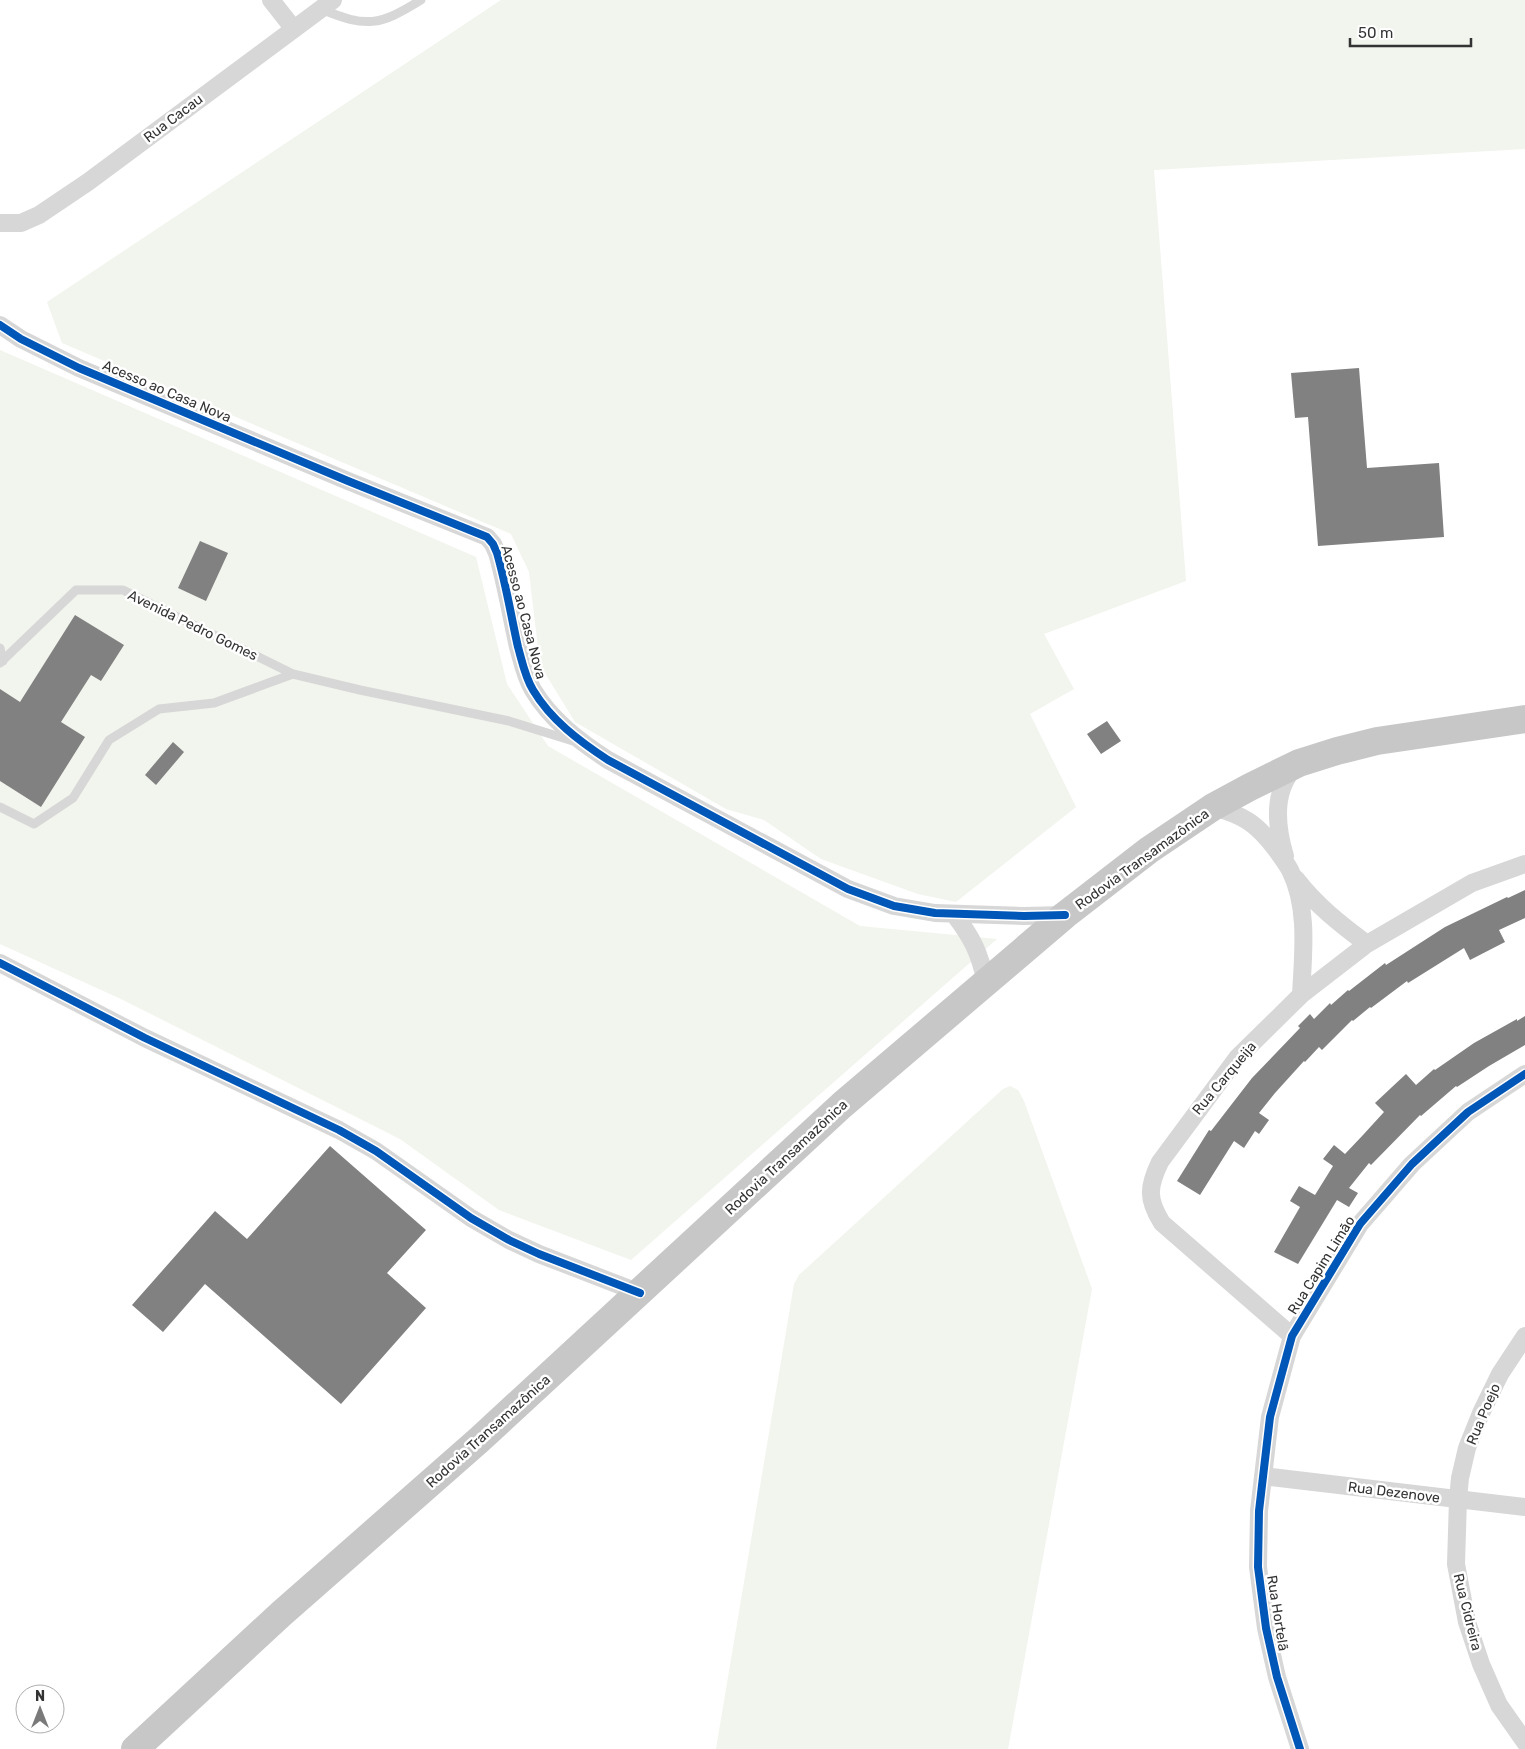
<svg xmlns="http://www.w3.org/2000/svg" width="1525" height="1749" viewBox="0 0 1525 1749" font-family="Rubik,sans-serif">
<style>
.green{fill:#f1f5ed}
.building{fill:#818181}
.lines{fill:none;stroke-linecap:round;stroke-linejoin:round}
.service{stroke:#d7d7d7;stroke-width:9}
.minor{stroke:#d7d7d7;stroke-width:18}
.trunk{stroke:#c7c7c7;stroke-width:28}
.cycleway-casing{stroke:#fff;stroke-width:11}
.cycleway{stroke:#0057b8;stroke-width:8}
.labels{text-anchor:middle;stroke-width:5;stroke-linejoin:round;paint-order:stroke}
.street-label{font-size:14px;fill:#333;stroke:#fff}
</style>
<rect width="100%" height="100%" fill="#fff"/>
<path class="green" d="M501,0H1525V149L1154,170L1186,581L1044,634L1074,689L1030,714L1076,807L956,902L918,894L821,859L764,820L726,809L575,722L540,665L529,572L511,534L62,343L47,302Z
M0,350L476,557L507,684L548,746L860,926L997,939L631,1260L499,1210L400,1139L121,999L0,944Z
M1010,1086L1018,1090L1024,1101L1092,1289L1008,1749H716L794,1284L799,1275L1003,1089Z"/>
<path class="building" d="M1359,368L1367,468L1439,463L1444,537L1318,546L1308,417L1295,418L1291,373Z
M200,541L228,553L206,601L178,588Z
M75,615L124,645L101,681L91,675L61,722L85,737L41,807L0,781V689L20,702Z
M1107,721L1121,741L1101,754L1087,734Z
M173,742L184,752L156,785L145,775Z
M1525,890V918L1499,930L1505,942L1470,960L1464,948L1408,983L1407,981L1371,1008L1370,1007L1353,1021L1352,1020L1322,1050L1319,1047L1305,1062L1304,1061L1275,1093L1259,1113L1269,1120L1259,1134L1255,1131L1244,1148L1234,1141L1200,1195L1177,1181L1209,1130L1211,1131L1252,1078L1300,1028L1298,1026L1310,1014L1314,1019L1330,1003L1331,1005L1348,990L1349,991L1385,963L1386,965L1445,927L1507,897L1508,898Z
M1525,1016V1045L1489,1066L1457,1087L1456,1086L1421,1116L1420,1115L1371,1165L1369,1163L1349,1188L1358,1193L1349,1207L1337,1200L1298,1264L1274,1252L1300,1207L1290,1201L1299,1186L1315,1195L1333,1166L1323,1159L1334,1145L1345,1154L1363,1135L1384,1112L1375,1103L1392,1087L1406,1074L1416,1085L1434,1069L1435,1070L1474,1043L1517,1019V1021Z
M330,1146L426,1230L387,1273L426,1308L341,1404L205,1284L163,1332L132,1305L215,1211L247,1239Z"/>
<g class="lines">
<path class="service" d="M321,9C367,28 379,26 421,0
M0,648L3,661
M0,663L76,590H123L293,674L360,690L509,721L573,741
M0,807L34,824L73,798L109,740L159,709L214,703L293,674"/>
<path class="minor" d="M271,0L293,28
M0,223H21L39,215L88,182L333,0
M0,325L21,339L79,368L348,481L487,537L493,544L497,553C506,584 511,616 518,647C522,661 525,677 533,690C551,720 579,741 608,760L848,889L894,906L935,913L1024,916L1064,915
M1213,807C1243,815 1256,823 1275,848C1280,855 1286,863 1290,870C1309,908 1303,955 1301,995
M1285,856C1276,826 1272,791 1295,767
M1296,879C1316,905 1340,924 1367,944
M954,914C973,939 979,952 986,982
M0,963L145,1038L339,1130L376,1151L471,1218L509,1240L539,1254L640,1293
M1292,1336L1162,1223C1147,1199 1148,1187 1160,1162L1237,1058L1301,995L1367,944L1472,883L1525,864
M1525,1336L1500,1374L1481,1413L1467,1448L1460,1478L1458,1499L1456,1564L1467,1622L1481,1664L1499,1705L1525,1742
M1263,1476L1525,1507
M1300,1749L1277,1677L1266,1628L1258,1567L1259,1511L1270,1417L1292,1336L1360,1224L1412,1164L1468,1112L1525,1074"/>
<path class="trunk" d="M135,1749L281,1614L479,1440L842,1105L1065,915L1149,850L1213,807L1250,787L1299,763L1337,751L1377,741L1525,719"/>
<defs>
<path id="cycleway" d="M0,325L21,339L79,368L348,481L487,537L493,544L497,553C506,584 511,616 518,647C522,661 525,677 533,690C551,720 579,741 608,760L848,889L894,906L935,913L1024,916L1065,915
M0,963L145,1038L339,1130L376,1151L471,1218L509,1240L539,1254L640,1293
M1300,1749L1277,1677L1266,1628L1258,1567L1259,1511L1270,1417L1292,1336L1360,1224L1412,1164L1468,1112L1525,1074"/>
</defs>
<use href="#cycleway" class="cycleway-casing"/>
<use href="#cycleway" class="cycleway"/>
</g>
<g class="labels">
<g class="street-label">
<text transform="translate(173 118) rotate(-37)" y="5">Rua Cacau</text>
<text transform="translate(167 391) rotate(23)" y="5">Acesso ao Casa Nova</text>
<text transform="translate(524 612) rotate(75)" y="5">Acesso ao Casa Nova</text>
<text transform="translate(193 625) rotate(26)" y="5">Avenida Pedro Gomes</text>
<text transform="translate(1142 859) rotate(-36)" y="5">Rodovia Transamazônica</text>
<text transform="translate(1224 1078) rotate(-50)" y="5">Rua Carqueija</text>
<text transform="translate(786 1157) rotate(-43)" y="5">Rodovia Transamazônica</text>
<text transform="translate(1321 1265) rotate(-58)" y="5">Rua Capim Limão</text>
<text transform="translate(1483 1414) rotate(-67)" y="5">Rua Poejo</text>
<text transform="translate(488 1431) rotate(-42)" y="5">Rodovia Transamazônica</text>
<text transform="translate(1394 1492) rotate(7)" y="5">Rua Dezenove</text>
<text transform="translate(1468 1612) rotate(76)" y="5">Rua Cidreira</text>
<text transform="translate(1278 1613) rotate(81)" y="5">Rua Hortelã</text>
</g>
</g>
<g transform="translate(40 1709)"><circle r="24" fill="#ffffff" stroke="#adadad"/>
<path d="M0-4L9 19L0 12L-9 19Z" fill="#7a7a7a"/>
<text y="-8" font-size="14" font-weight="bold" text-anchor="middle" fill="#333333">N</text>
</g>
<path d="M1350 38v8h121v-8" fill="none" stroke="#333333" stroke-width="2.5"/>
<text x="1358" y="38" font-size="15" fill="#333333" stroke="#ffffff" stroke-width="4" paint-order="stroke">50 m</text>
</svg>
